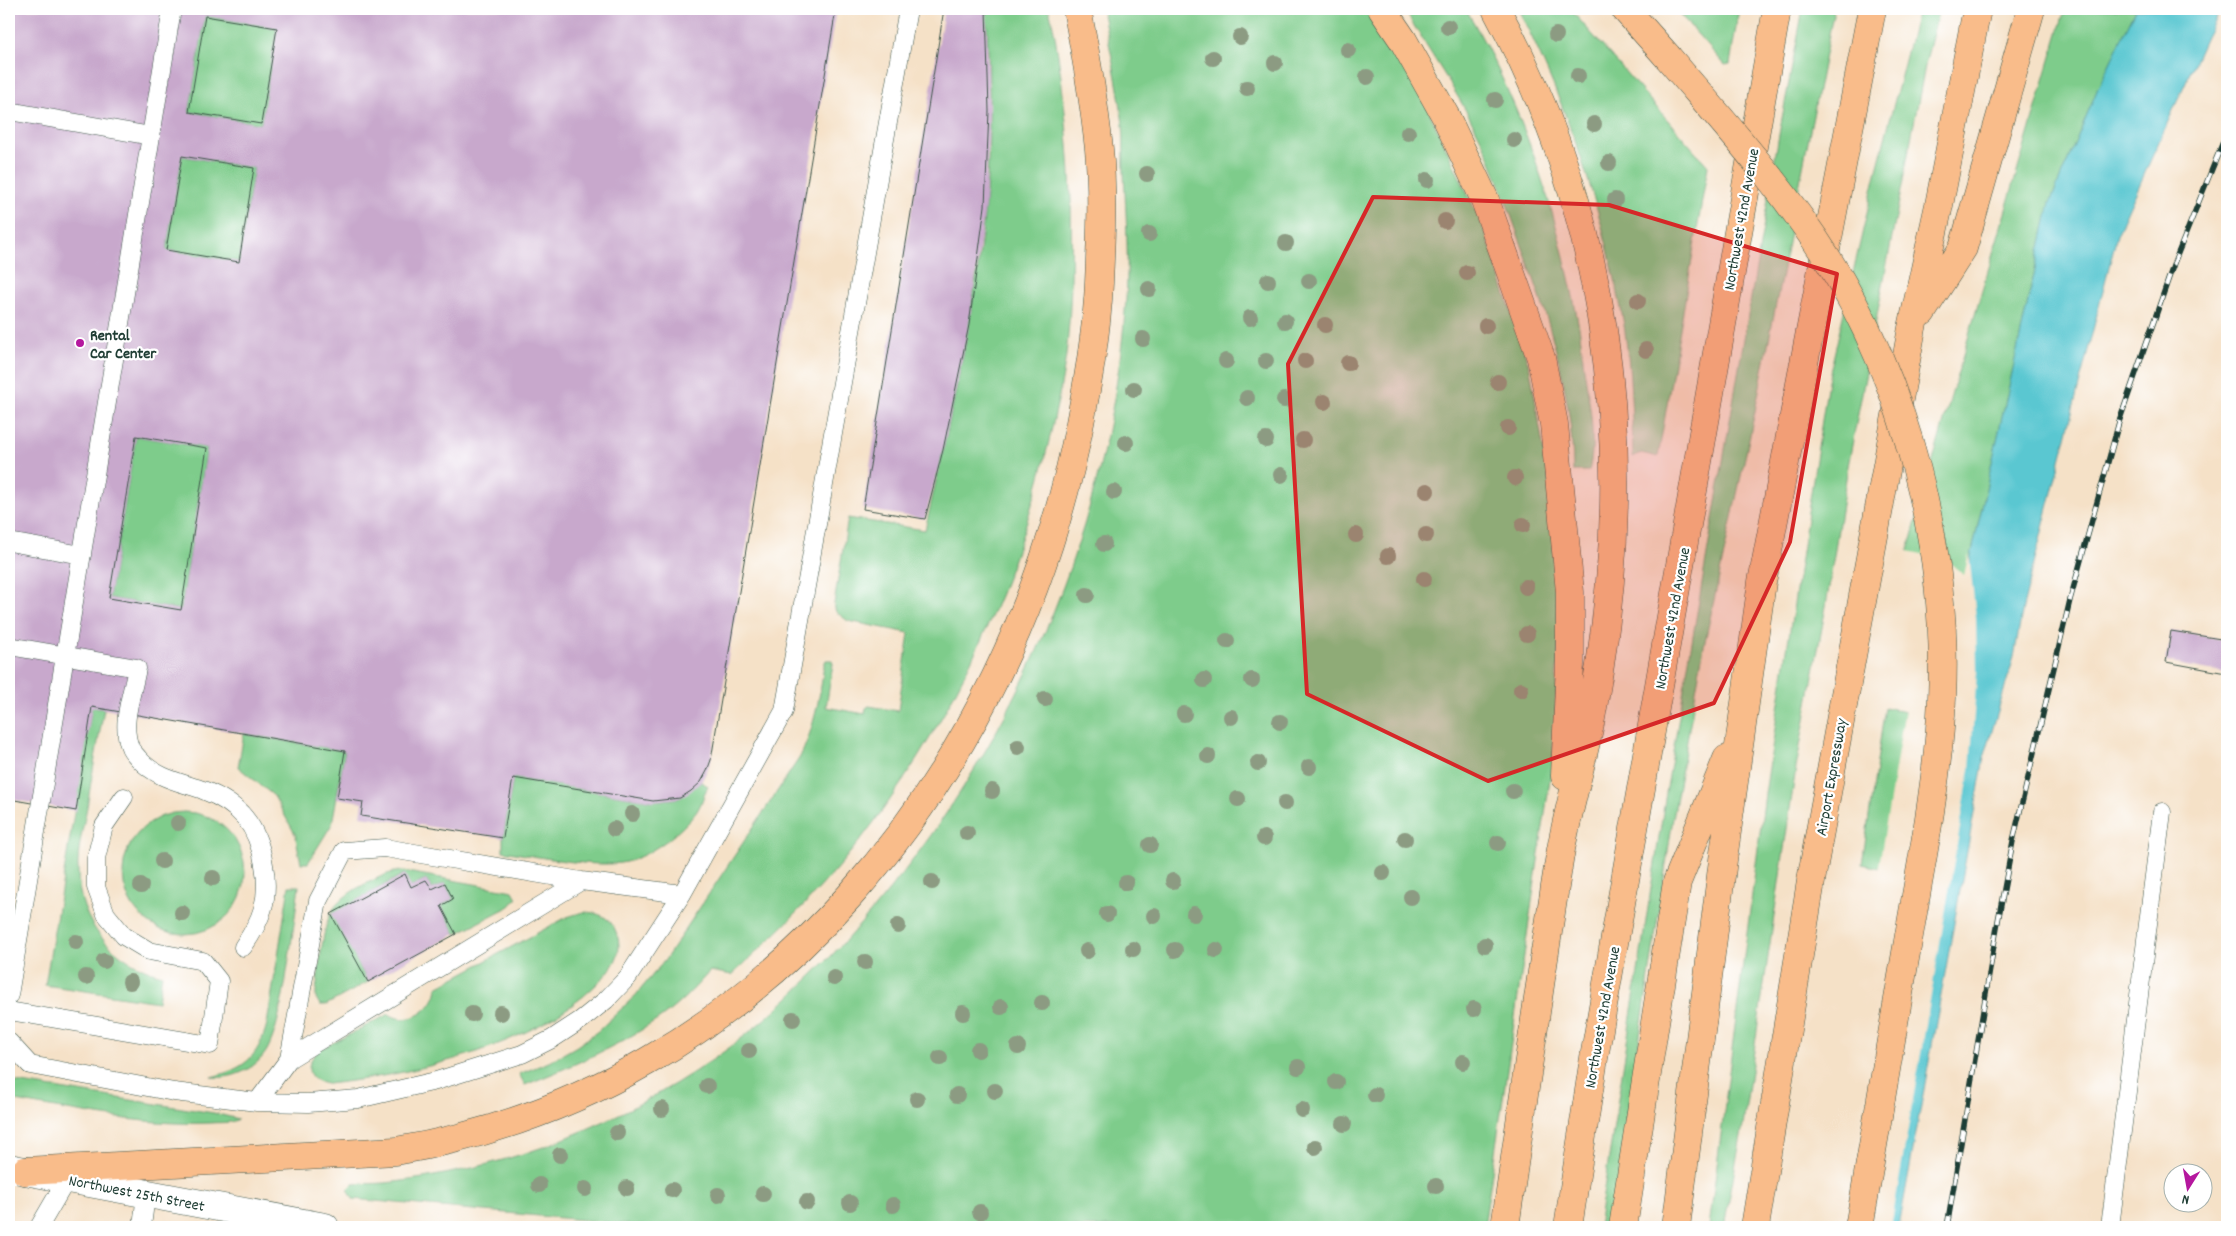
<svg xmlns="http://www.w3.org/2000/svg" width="2236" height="1236" viewBox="0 0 2236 1236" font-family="Dekko,sans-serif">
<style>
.green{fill:#7ecc8b;stroke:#4e8460}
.water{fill:#5ac7d1;stroke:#3c8282}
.pier{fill:#f5e1c7}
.building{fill:#c8a8cc;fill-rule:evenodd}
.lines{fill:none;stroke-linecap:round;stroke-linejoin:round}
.service-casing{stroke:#3f564a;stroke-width:19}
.tertiary-casing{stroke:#3f564a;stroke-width:29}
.trunk-casing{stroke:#3f564a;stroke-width:29}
.motorway-casing{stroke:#3f564a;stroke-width:29}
.service{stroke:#fff;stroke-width:18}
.tertiary{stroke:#fff;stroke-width:28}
.trunk{stroke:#f9bc8a;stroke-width:28}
.motorway{stroke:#f9bc8a;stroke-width:28}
.rail-casing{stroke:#1f3d34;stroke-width:5.5}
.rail{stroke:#fff;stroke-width:4;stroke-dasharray:11;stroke-linecap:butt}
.motorway-bridge-casing{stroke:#3f564a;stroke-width:29;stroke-linecap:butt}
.motorway-bridge{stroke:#f9bc8a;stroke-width:28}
.tree{fill:#8c9b82}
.marked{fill:#d62828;fill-opacity:0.2;stroke:#d62828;stroke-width:4;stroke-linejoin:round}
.poi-dot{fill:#b5179e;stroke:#fff;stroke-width:2}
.labels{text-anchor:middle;stroke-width:4.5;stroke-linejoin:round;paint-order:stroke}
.street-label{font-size:16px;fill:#1f3d34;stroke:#fff}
.poi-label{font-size:16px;font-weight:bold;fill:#1f3d34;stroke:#fff;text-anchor:start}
</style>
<rect width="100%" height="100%" fill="#fff"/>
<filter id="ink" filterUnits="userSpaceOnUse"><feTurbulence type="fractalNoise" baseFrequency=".02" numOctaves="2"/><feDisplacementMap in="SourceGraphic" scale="10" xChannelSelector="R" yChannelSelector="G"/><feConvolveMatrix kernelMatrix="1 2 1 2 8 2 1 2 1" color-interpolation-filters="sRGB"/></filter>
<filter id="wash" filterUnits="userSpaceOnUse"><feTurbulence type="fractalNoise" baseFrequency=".0096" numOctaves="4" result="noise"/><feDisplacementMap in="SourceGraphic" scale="20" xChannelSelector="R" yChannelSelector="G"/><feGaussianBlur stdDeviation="1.12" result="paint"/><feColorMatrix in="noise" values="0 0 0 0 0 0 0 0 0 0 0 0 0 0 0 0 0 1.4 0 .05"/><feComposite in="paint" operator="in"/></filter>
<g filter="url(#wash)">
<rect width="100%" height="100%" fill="#f5e1c7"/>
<path class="green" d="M986,9H1049C1055,31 1058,55 1061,77C1066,118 1070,159 1071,200C1072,251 1072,304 1066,355C1062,385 1055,415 1048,445C1016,580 957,710 874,822C833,878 783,928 732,975L710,971C694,989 677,1007 656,1021C616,1047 570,1067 525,1085L519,1074L549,1062L577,1046L598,1031L636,995L665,960L800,757C811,735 817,710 821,686C823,678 822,668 826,660H832L833,664L826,707L865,714L866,708L869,706L898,711L909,633L848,621L836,612L834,604L848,518L925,530C949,423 975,315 985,206C991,141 990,74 986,9Z
M1102,9H1369L1415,82L1485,231L1530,369L1550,487L1559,630L1553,759L1484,1227H660L353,1199L348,1189L353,1184C364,1183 374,1184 385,1183C437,1178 496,1164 546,1146C597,1126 648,1102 694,1072C745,1040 790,998 832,955C1001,778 1109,544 1126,299C1129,257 1126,215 1124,173C1123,154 1125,136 1122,117C1118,81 1109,45 1102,9Z
M1404,9H1466C1521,103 1557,210 1577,317C1581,334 1582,352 1584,369C1589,401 1597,439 1589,471H1573C1573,388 1545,308 1517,232C1505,199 1494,164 1478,133C1456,90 1428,50 1404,9Z
M1518,9H1570L1708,166L1658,457L1641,453L1633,457C1632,414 1631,368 1624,325C1605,216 1568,107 1518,9Z
M1675,9H1739L1730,64L1725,65Z
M1803,9H1834L1754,416L1704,646L1673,818L1611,1227H1598L1665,799L1780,129Z
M1918,9H1939L1926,61L1848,466L1826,606L1796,768L1743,1125L1724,1227H1709L1765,794L1828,381L1875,178Z
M2065,9H2136L2098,88L2050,203L1966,579L1907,554L1949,403Z
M205,16L277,28L261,124L189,112Z
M182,156L254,168L239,262L166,250Z
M136,436L207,448L181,610L109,598Z
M92,707L104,709C98,742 92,774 87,807C83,828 77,850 78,871C78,924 114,962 162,975L158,1002L45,985Z
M1885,707L1905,712L1880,868L1862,864Z
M244,734L345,751L332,824L308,863H301L295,834L274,796L238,767Z
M513,778L653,801L680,798L701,782L708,786C704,793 702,804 697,811C683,831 651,855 626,862C597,869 534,856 503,851V838Z
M123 873a61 61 0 1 1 122 0a61 61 0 1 1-122 0Z
M402,871L513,891L517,898L510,906L456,934L441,906L453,899L445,883L432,889L426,880L411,887L404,874L332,914L368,982L326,1005H320L316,998V991C319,971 322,927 332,911C341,897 355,889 369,882C380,877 389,872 402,871Z
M289,886H299C295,919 290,952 285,985C281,1004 278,1026 270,1044C261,1067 234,1080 211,1077C244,1069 258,1058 267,1024Z
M583,912C597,912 611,917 616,932C625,954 612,969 597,984C535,1046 413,1075 327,1084C304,1080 304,1062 321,1049L389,1014C409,1028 436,1008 437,987L567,917Z
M9,1081L214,1113L238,1119C231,1124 219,1122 211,1123C143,1126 76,1111 9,1100Z"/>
<path class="water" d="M2136,9H2221L2206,37L2117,235L2023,607L2014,657L1984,758L1899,1227H1821L2050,203L2098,88Z"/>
<path class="pier" d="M1907,551L1945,559L1964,575L1969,555L1976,618L1977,671L1970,769L1891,1227H1819L1913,661L1912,587L1900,581L1904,553Z"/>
<g id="blocks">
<path class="building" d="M9,9H836L711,760L707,771L701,782L691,791L680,798L653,801L513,778L503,838L361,816L363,802L337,798L345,751L92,707L76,811L9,799ZM205,16L277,28L261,124L189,112ZM182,156L254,168L239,262L166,250ZM136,436L207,448L181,610L109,598Z
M944,9H986L989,111L985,206L969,325L943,450L925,519L863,509Z
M2171,631L2227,640L2226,673L2166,662Z
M405,874L411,887L426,880L432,889L445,883L453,899L441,906L456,934L368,982L331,914Z"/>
</g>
</g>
<g filter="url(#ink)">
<use href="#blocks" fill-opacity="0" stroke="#3f564a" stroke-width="1"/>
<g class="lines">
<defs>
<path id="service" d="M9,111L151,136
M9,542L82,555
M9,646L137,668C133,692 120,723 130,747C131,751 136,755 139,759C156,778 180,782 203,790C240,804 258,826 264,865C270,898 262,920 243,947
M9,995L172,9
M9,1011L210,1045L219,981L203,961L149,951L124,936L106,914L96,887V858L104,826L124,797
M9,1042L30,1065L174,1092L257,1102L308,1103L358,1099L436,1081L522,1054L552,1039L581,1020L606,1000L628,977L682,894L784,711L908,9
M289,1059L318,901L344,851L385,848L581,881
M257,1102L289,1059L581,881L682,894
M39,1227L67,1179
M142,1227L146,1194
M2110,1227L2162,812"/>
<path id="tertiary" d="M9,1168L325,1227"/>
<path id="trunk" d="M1382,9L1403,40L1446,117L1485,200L1541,358L1554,424L1570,592V664L1565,776
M1496,9C1607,213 1635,437 1600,665C1596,688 1593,711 1588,733C1579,774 1567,814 1560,855C1540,979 1523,1103 1505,1227
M1568,1227L1594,1058L1777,9
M1623,1227L1677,882L1727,759
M1676,1227L1723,860L1762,582L1872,9"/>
<path id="motorway" d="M1625,9L1667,56
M1922,312L1963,248L2031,9
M25,1171L396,1151C762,1090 1012,774 1080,423C1089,376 1097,330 1099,283C1101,238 1103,192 1099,149C1094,102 1086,55 1077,9
M1755,1227L1812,875L1912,328L1939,205L1977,9"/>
</defs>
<use href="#service" class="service-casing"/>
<use href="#tertiary" class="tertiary-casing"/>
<use href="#trunk" class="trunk-casing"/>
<use href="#motorway" class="motorway-casing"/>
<use href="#service" class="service"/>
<use href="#tertiary" class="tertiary"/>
<use href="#trunk" class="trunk"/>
<use href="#motorway" class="motorway"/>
<defs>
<path id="rail" d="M1947,1227L1998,921L2013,841L2070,600L2119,422L2174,263L2227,132"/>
</defs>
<use href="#rail" class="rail-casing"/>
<use href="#rail" class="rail"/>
<defs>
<path id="motorway-bridge" d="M1667,56C1722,121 1781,185 1827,258C1906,382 1949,551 1942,698C1938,782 1921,865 1907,947C1891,1041 1875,1134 1859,1227"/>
</defs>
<use href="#motorway-bridge" class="motorway-bridge-casing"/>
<use href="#motorway-bridge" class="motorway-bridge"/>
</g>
<g class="tree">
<circle cx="1448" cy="27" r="8"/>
<circle cx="1556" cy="35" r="8"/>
<circle cx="1240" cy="37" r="8"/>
<circle cx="1348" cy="50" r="8"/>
<circle cx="1213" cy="58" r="8"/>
<circle cx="1275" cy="63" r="8"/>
<circle cx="1578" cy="76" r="8"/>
<circle cx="1367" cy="77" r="8"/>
<circle cx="1247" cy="88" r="8"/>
<circle cx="1495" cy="100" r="8"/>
<circle cx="1594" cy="124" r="8"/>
<circle cx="1408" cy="133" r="8"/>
<circle cx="1514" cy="140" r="8"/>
<circle cx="1609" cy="163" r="8"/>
<circle cx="1147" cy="174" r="8"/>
<circle cx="1427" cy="180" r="8"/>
<circle cx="1615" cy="200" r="8"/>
<circle cx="1445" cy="221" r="8"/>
<circle cx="1149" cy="234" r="8"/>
<circle cx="1286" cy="243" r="8"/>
<circle cx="1467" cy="273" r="8"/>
<circle cx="1268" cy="281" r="8"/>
<circle cx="1309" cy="281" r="8"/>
<circle cx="1149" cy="289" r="8"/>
<circle cx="1638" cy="301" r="8"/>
<circle cx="1250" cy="318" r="8"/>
<circle cx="1285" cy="321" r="8"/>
<circle cx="1325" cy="325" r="8"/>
<circle cx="1486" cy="326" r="8"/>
<circle cx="1143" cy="339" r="8"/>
<circle cx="1646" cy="350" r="8"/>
<circle cx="1226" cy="361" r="8"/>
<circle cx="1266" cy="361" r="8"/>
<circle cx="1305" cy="361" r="8"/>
<circle cx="1348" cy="363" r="8"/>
<circle cx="1498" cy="382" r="8"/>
<circle cx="1134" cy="389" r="8"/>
<circle cx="1247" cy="398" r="8"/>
<circle cx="1284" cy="400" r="8"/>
<circle cx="1324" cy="402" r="8"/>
<circle cx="1508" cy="428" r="8"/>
<circle cx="1266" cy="440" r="8"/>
<circle cx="1303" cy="440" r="8"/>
<circle cx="1126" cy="443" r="8"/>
<circle cx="1281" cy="475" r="8"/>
<circle cx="1515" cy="478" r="8"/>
<circle cx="1427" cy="491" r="8"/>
<circle cx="1114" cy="492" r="8"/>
<circle cx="1523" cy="525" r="8"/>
<circle cx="1356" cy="535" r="8"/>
<circle cx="1426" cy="535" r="8"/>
<circle cx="1104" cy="544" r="8"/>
<circle cx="1388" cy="556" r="8"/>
<circle cx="1424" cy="579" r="8"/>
<circle cx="1526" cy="587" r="8"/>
<circle cx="1087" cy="595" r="8"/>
<circle cx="1527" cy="634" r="8"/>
<circle cx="1227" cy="641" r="8"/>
<circle cx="1204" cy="680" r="8"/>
<circle cx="1252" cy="680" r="8"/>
<circle cx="1521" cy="690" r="8"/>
<circle cx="1045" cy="699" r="8"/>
<circle cx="1184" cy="714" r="8"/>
<circle cx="1231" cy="717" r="8"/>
<circle cx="1280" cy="722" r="8"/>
<circle cx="1018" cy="747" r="8"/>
<circle cx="1208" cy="756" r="8"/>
<circle cx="1258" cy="763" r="8"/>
<circle cx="1309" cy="767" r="8"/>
<circle cx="992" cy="791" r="8"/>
<circle cx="1513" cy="791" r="8"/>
<circle cx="1238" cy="799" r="8"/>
<circle cx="1285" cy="803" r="8"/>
<circle cx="632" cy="814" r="8"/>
<circle cx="178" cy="823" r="8"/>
<circle cx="614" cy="829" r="8"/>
<circle cx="967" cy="833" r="8"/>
<circle cx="1264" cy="838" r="8"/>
<circle cx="1405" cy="839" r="8"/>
<circle cx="1498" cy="843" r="8"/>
<circle cx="1150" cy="845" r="8"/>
<circle cx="162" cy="861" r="8"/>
<circle cx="1383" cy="873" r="8"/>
<circle cx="213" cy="878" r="8"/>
<circle cx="1173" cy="881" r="8"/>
<circle cx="932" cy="882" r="8"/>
<circle cx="1126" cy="883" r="8"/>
<circle cx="141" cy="886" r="8"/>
<circle cx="1411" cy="897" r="8"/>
<circle cx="182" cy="913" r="8"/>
<circle cx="1107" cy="914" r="8"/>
<circle cx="1194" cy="914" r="8"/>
<circle cx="1154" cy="916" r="8"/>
<circle cx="898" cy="926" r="8"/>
<circle cx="76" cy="942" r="8"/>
<circle cx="1485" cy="945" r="8"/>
<circle cx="1133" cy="949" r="8"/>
<circle cx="1175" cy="950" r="8"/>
<circle cx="1216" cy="950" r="8"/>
<circle cx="1087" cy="951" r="8"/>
<circle cx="104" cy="961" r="8"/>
<circle cx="865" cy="962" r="8"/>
<circle cx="86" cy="977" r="8"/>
<circle cx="834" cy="978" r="8"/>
<circle cx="130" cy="982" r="8"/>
<circle cx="1042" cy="1003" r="8"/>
<circle cx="1001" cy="1007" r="8"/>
<circle cx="1474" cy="1009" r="8"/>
<circle cx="501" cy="1013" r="8"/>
<circle cx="963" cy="1013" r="8"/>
<circle cx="472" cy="1014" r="8"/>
<circle cx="793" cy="1019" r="8"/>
<circle cx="1018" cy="1047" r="8"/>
<circle cx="978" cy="1050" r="8"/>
<circle cx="749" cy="1051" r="8"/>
<circle cx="940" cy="1058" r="8"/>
<circle cx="1463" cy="1062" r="8"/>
<circle cx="1298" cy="1067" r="8"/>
<circle cx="1336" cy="1082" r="8"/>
<circle cx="707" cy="1086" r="8"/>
<circle cx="995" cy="1091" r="8"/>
<circle cx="957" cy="1095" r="8"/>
<circle cx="1375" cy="1095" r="8"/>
<circle cx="917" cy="1099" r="8"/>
<circle cx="662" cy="1109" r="8"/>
<circle cx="1302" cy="1110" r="8"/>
<circle cx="1344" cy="1124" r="8"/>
<circle cx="617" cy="1133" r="8"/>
<circle cx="1315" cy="1147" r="8"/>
<circle cx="560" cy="1155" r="8"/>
<circle cx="539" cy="1185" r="8"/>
<circle cx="1436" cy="1186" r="8"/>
<circle cx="627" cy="1188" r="8"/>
<circle cx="585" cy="1189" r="8"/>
<circle cx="672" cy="1190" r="8"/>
<circle cx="763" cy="1194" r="8"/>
<circle cx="718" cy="1195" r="8"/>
<circle cx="807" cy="1202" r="8"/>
<circle cx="850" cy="1203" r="8"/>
<circle cx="893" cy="1205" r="8"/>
<circle cx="980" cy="1212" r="8"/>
</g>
</g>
<path class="marked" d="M1373,197L1609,205L1837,274L1790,542L1714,703L1488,781L1307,694L1288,364Z"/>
<circle class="poi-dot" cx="80" cy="343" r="5"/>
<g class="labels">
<g class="street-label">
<text transform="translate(1740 219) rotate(-80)" y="6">Northwest 42nd Avenue</text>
<text transform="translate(1671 618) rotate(-80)" y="6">Northwest 42nd Avenue</text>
<text transform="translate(1830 777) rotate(-80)" y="6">Airport Expressway</text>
<text transform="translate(1601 1017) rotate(-80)" y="6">Northwest 42nd Avenue</text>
<text transform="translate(137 1192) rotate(11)" y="6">Northwest 25th Street</text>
</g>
<g class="poi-label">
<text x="90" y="340">Rental<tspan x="90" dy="18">Car Center</tspan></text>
</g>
</g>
<rect width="2236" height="1236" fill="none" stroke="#fff" stroke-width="30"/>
<g transform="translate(2188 1188) rotate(191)"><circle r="24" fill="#ffffff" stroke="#a5b1ae"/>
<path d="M0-4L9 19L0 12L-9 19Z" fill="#b5179e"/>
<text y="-8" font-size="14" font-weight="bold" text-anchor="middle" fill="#1f3d34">N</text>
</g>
</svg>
